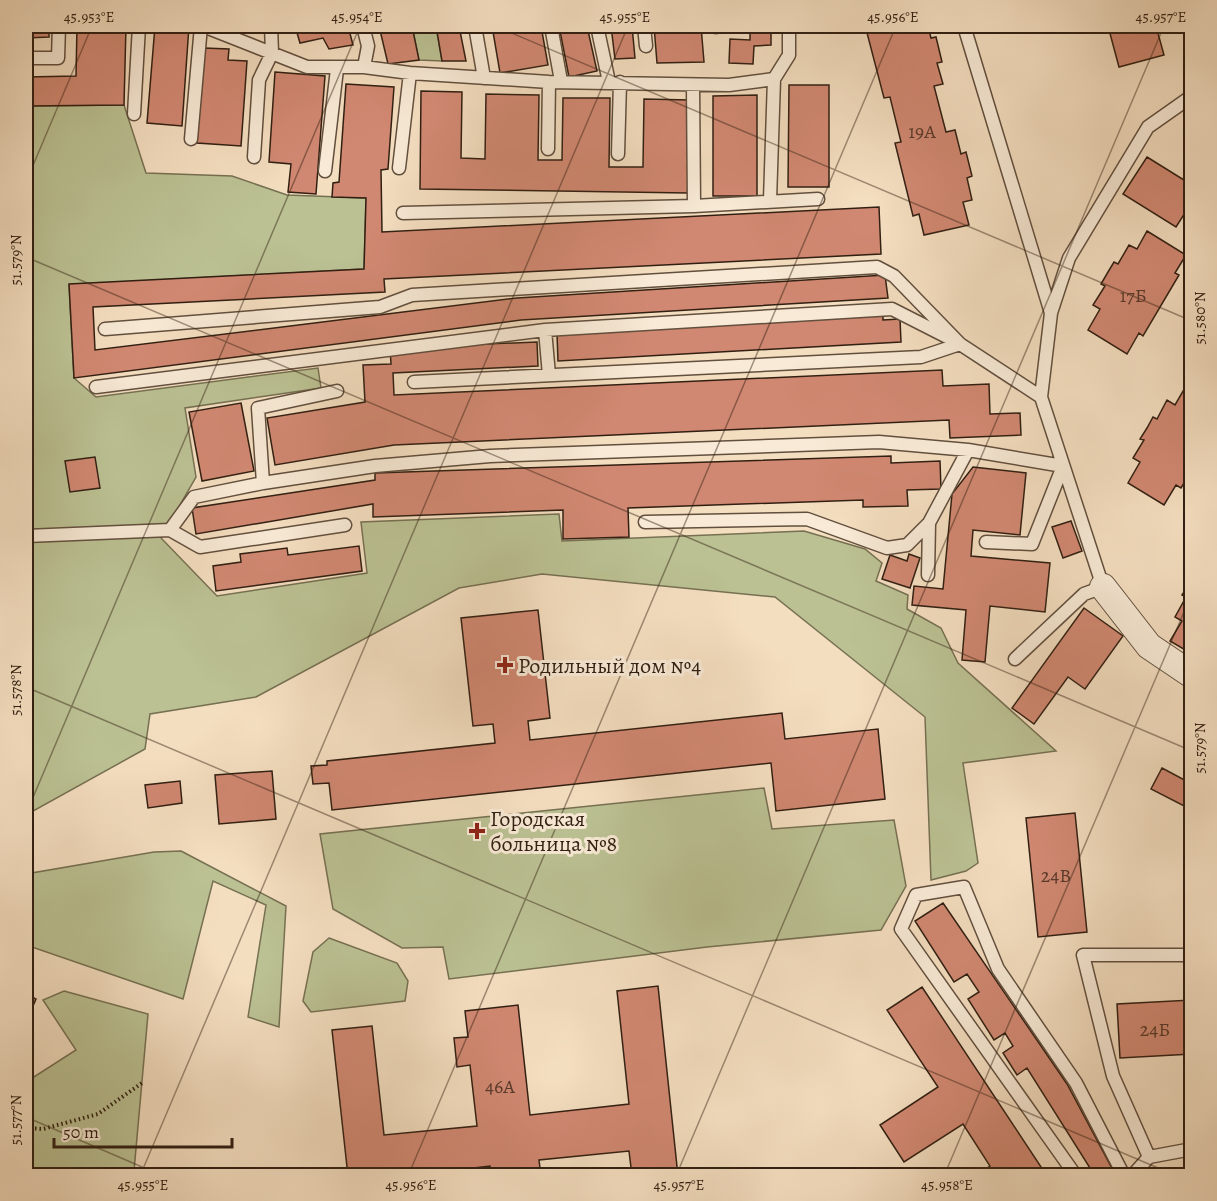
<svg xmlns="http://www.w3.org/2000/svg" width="1217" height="1201" viewBox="0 0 1217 1201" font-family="Alegreya,serif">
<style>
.green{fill:#bbc193;stroke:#767052;stroke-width:1.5}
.building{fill:#d18872;stroke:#311f12;stroke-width:1.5}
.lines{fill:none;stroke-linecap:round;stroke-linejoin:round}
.lane-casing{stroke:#624f3e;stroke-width:15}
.street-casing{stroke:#624f3e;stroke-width:28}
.path{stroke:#311f12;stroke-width:4;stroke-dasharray:1.5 3;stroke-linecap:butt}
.lane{stroke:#f8ead6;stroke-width:12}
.street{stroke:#f8ead6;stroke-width:26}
.ticks{fill:none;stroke:#311f12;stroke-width:1.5;stroke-opacity:0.45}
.poi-dot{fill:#8f2418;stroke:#f8ead6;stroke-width:2}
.labels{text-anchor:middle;stroke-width:6;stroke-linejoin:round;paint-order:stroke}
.number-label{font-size:20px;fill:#59392a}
.poi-label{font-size:22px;fill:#311f12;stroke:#f8ead6;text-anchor:start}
.neatline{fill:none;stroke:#311f12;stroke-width:2}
.ticks-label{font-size:15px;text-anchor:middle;fill:#311f12}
</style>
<rect width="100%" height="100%" fill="#f4dec0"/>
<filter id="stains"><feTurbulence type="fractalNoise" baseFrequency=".00333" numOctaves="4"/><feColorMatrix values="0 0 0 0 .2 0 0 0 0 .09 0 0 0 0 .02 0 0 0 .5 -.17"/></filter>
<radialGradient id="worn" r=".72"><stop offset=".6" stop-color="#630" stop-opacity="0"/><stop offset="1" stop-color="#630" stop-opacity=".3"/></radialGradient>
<path class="green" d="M412,26H436L442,61L419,60Z
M124,105L146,173L232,176L287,195L366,198L364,269L69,285L74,378L96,397L318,368L321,388L185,408L196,477L161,538L217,596L367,573L361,522L559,514L562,541L804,531L865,549L882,563L876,581L908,595L907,609L941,628L958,663L1056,751L963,763L978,863L966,871L931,880L925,717L775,597L542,574L459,588L256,697L150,714L145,749L26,815V106Z
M764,788L772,829L894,820L906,886L881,930L707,947L449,979L443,947L402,948L333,909L320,834Z
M181,851L286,906L279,1027L248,1017L266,905L213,881L183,999L26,945V874L154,852Z
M329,938L397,963L408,981L405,1001L311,1012L303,1001L313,952Z
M64,991L148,1014L134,1171L138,1175H26V1082L76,1050L43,1000Z"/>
<path class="building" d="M26,26H49V37L26,38Z
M77,26H126L124,105L26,106V77L76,76Z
M155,26H189L182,126L147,123Z
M295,26H348L353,45L329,49L323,38L300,43Z
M379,26H412L419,60L388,64Z
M436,26H459L466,61H442Z
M492,26H541L548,65L500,73Z
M559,26H587L597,71L569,77Z
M611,26H632L635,58L615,59Z
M654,26H701L704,62L657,63Z
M750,26H771V45L754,46L753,64L729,63L730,39L750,40Z
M872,26H928L931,38L936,37L942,62L937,63L943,84L934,86L946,132L955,130L961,154L966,152L972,176L967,178L972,200L963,202L969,225L924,235L919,214L913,216L895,143L901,142L890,97L884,98L866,29L872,28Z
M1108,26H1156L1164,55L1119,67Z
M204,48L229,49L228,60L247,61L241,146L197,143Z
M275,72L325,76L316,194L288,192L291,164L269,162Z
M346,84L394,87L388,169L381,170L382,232L879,207L881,254L384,279L385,292L93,307L95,350L517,298L885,275L888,298L521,320L74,378L69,284L364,269L366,198L332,197L333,183L339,182Z
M789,85H829V187H788Z
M421,91L462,92L461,158L485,159L486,94L539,95L538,160H562L563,98H610L609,167H643L644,99L690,100L688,193L420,189Z
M757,95V196H713V96Z
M1147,157L1192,185V202L1176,227L1123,194Z
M1147,231L1186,255L1175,273L1179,275L1143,336L1139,333L1127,354L1088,330L1100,309L1093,305L1105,286L1101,284L1108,272L1114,262L1118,264L1129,245L1137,249Z
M883,315V320L900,319L901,342L558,361L557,334Z
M537,342L538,366L393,373L394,395L942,370L943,386L989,384L990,414L1020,413L1021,435L950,438L949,420L394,445L275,465L267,418L365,402L363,365L391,364L390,348Z
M1186,386L1192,389V470L1181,488L1176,485L1164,505L1128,483L1140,462L1133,458L1144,440L1140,439L1147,428L1153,417L1157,419L1167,400L1175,405Z
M241,403L254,471L202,481L189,412Z
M891,456V463L940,461L941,489L907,490L908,506L863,507V500L628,508L629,537L563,539V510L373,517V504L196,534L192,508L375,480V473Z
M95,457L100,488L70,492L65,461Z
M973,467L1026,473L1020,535L973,530L971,556L1050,563L1045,612L990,606L985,662L962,660L966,610L912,605L914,586L943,589L952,494Z
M1071,521L1082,551L1063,558L1052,527Z
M359,546L362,571L216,591L213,566L241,562L240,554L287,548L288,555Z
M909,554L920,558L910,588L882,579L890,555L907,561Z
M1192,580V654L1170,641L1182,621L1175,617L1186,597L1182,595Z
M1084,608L1123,636L1085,689L1068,677L1034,724L1012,708Z
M538,610L550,718L528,721L530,740L782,713L785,739L878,729L885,799L776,811L771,763L332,810L329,783L313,784L311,766L327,765V761L495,743L493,724L473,726L461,618Z
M1162,768L1192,784V810L1151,789Z
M272,771L276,819L219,824L215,775Z
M180,781L182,803L148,808L145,785Z
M1075,813L1087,932L1038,937L1026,818Z
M943,903L1067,1084L1115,1174L1113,1176H1095L1027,1068L1017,1075L1003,1053L1013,1046L1005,1033L994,1040L968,999L979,992L967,974L954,982L915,921Z
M658,986L678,1176H632L629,1151L539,1160L541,1176H491L490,1166L403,1176H348L332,1030L372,1026L384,1135L477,1126L470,1065L457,1067L454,1038L468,1037L465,1011L518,1005L530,1115L629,1104L617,991Z
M922,987L1047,1176H976L990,1166L963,1124L904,1162L880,1125L938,1087L887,1010Z
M26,994L36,999L29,1015L26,1014Z
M1192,1000V1054L1120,1058L1117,1004Z"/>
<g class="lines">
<defs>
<path id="lane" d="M203,26L307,67H364L410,73L549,82L729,85L774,79
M363,26L368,46L364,67
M475,26L484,78
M551,26L561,81
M597,26L609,82
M644,26L646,46
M716,26V27
M964,26L1051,313
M26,58H58L59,26
M693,85L694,206
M134,114L139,26
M191,139L201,26
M548,149L549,82
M618,154L620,82
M254,157L259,80L272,53L271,26
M399,168L410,73
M325,171L337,69
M770,200L774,79L789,55V26
M403,213L694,206L818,199
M105,329L380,307L412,295L877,267L894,276L960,344
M545,330L549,375
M414,382L921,357L960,344L1041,397
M96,387L545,330L892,309L951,339
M263,483L258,408L337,391
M645,522L807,519L887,548L907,545L929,523
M170,530L194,497L263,483L375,466L490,456L879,442L968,450L1063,466L1032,544L986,542
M26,536L170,530L200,547L345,525
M928,575L929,523L968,450
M1015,659L1084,594L1103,587L1041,397L1051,313L1069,258L1148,127L1192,96
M1149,1157L1113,1076L1083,955H1192
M1076,1176L901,929L916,895L964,887L998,969L1076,1083L1124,1176
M1132,1176L1149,1157L1192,1149"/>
<path id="street" d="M1103,587L1149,646L1192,675"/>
</defs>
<use href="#lane" class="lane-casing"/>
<use href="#street" class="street-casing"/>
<path class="path" d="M26,1128L43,1129L98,1114L142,1083"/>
<use href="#lane" class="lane"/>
<use href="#street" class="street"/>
</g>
<path class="ticks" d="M495,26L1192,321M26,182L92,26M26,257L1192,751M26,687L1177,1176M26,814L360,26M26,1117L163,1176M140,1176L628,26M408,1176L896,26M676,1176L1164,26M944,1176L1192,593"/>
<g class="poi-dot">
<path d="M502 656h6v6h6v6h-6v6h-6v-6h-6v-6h6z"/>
<path d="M474 822h6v6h6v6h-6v6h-6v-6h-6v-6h6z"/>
</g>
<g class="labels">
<g class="number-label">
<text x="922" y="138">19А</text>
<text x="1133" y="302">17Б</text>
<text x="1056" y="882">24В</text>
<text x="1155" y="1036">24Б</text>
<text x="500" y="1093">46А</text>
</g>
<g class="poi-label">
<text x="518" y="673">Родильный дом №4</text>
<text x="490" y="826">Городская<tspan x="490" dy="25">больница №8</tspan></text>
</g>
</g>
<rect width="1217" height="1201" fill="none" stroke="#f4dec0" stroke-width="66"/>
<path d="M54 1138v9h178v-9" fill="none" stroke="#311f12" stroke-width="3"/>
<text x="63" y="1138" font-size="18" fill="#311f12" stroke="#f8ead6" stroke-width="4.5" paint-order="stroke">50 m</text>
<rect x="33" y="33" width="1151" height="1135" class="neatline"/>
<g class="ticks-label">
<text x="89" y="22">45.953°E</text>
<text x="357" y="22">45.954°E</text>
<text x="625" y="22">45.955°E</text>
<text x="893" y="22">45.956°E</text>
<text x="1161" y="22">45.957°E</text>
<text transform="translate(16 260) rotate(-90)" y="5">51.579°N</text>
<text transform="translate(1200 318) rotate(-90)" y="5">51.580°N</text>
<text transform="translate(16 690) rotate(-90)" y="5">51.578°N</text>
<text transform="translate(1200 748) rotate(-90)" y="5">51.579°N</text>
<text transform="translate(16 1120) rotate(-90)" y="5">51.577°N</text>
<text x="143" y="1190">45.955°E</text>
<text x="411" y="1190">45.956°E</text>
<text x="679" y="1190">45.957°E</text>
<text x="947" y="1190">45.958°E</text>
</g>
<rect width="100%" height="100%" filter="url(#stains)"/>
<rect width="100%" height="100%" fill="url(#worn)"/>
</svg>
